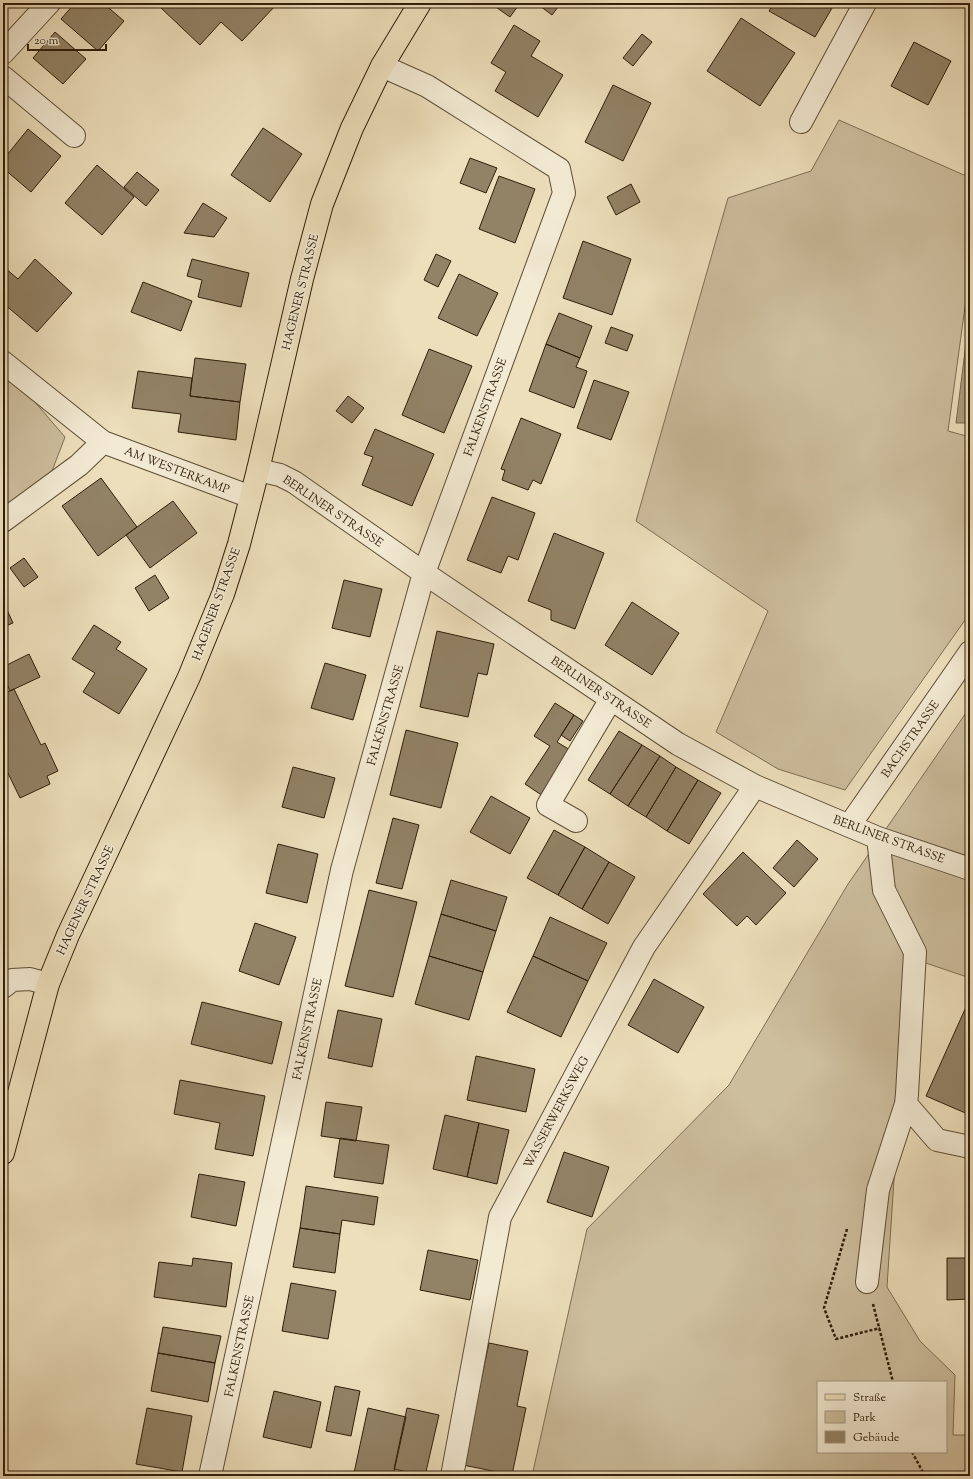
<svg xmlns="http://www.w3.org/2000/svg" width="973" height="1479" viewBox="0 0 973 1479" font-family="'Sorts Mill Goudy',serif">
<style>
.green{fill:#cdbe9e;stroke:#7e6e54;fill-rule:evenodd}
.water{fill:#ac9d7f;stroke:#7a6a50}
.building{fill:#928266;stroke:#2f1e09}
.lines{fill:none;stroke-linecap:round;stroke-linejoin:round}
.minor-casing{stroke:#5e4e36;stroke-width:24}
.major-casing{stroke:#2f1e09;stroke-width:24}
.path{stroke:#2f1e09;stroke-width:2.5;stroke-dasharray:3 2;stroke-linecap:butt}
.minor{stroke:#f3ead3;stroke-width:22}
.major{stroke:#eddfbc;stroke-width:22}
.labels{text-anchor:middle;stroke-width:3.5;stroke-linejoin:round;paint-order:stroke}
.street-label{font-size:12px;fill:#2f1e09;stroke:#f3ead3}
</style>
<rect width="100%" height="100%" fill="#eddfbc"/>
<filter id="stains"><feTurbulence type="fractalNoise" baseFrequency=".005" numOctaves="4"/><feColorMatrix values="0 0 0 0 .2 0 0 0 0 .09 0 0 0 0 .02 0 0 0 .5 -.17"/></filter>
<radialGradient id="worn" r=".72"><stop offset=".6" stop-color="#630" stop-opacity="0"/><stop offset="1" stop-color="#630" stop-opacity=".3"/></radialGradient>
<path class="green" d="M839,120L964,175L970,170V285H968L948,431L970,437V613L845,790L778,769L716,732L768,611L636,521L728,198L811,171Z
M3,376L28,394L65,437L47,484L3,515Z
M970,707V978L911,958L896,1149L887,1287L920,1341L955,1375L953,1435H970V1476H532L587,1229L729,1085L848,884ZM818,1382H946V1452H818Z"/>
<path class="water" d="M970,300V423H956L965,351Z"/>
<path class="building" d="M75,3H103L124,21L98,51L61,19Z
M166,3H278L242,41L221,22L200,45L161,8Z
M490,3H520L510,17Z
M536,3H561L552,15Z
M774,3H835L815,37L769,11Z
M741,18L795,53L760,106L707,71Z
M514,25L540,41L531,56L563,75L538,117L495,91L506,72L491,63Z
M55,32L86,59L63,84L33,58Z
M642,34L652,42L633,66L623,58Z
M914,42L951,61L928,105L891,86Z
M613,85L651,103L623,161L585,142Z
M263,128L302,154L270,202L231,175Z
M28,129L61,156L31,192L3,168V160Z
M470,158L497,168L486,193L460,183Z
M97,165L134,197L102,235L65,203Z
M137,172L159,190L146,206L124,187Z
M499,176L535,189L515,243L479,229Z
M631,184L640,202L616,215L607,197Z
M203,203L227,218L214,237L184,233Z
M583,241L631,259L612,315L563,298Z
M436,254L451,261L438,287L424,280Z
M35,259L72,293L37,332L3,303V270L5,268L18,279Z
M192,259L249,273L241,307L198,297L202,280L187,276Z
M459,274L498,293L477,336L438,318Z
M143,282L192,301L181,331L131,312Z
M559,313L592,326L580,358L546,344Z
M611,327L633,335L627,351L605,343Z
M546,344L580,358L576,367L587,371L574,408L529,391Z
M429,349L472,366L444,433L402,415Z
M195,358L246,364L240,402L190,396Z
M138,371L192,378L190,396L240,402L236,440L178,432L181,414L132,408Z
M594,380L629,392L611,440L577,428Z
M348,396L364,408L352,423L336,411Z
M521,418L561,434L541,484L533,480L528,490L502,480L505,470L501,469Z
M375,429L434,454L412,506L362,485L373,457L364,454Z
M101,478L137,527L98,556L62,506Z
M492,497L535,513L518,560L508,556L501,573L467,560Z
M173,501L197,533L150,568L126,535Z
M554,533L604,553L575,629L551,620V610L528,601Z
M24,558L38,577L24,587L10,568Z
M155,575L169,598L149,611L135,588Z
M344,580L382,589L370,637L332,628Z
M3,601L13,623L3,627Z
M632,602L679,633L652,675L605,645Z
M94,625L121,642L116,649L147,669L119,714L83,692L95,673L72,659Z
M437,631L494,644L487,675L478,673L468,717L420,707Z
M29,654L40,677L10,691L3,675V667Z
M325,663L366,675L353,720L311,708Z
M14,689L41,745L45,743L58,771L47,776L50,784L20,798L3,763V694Z
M555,703L574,715L557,742L575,753L546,798L525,784L550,746L534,736Z
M574,715L583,721L570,741L561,735Z
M406,730L458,743L441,808L390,795Z
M619,731L642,745L610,794L588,780Z
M642,745L660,756L628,806L610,794Z
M660,756L676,767L646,817L628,806Z
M293,767L335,778L324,818L282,807Z
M676,767L698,780L667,831L646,817Z
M698,780L721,793L689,844L667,831Z
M491,796L530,818L510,854L470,832Z
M393,818L419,825L402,889L376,883Z
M554,830L585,847L558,895L527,878Z
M797,840L818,859L794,887L773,868Z
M278,844L318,854L307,903L266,893Z
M585,847L609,862L582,909L558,895Z
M743,852L786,893L756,925L747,916L737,926L703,894Z
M609,862L635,877L608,924L582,909Z
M451,880L507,897L496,931L441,914Z
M369,890L417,902L393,997L345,986Z
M441,914L496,931L483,972L429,956Z
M550,917L607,943L588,981L533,956Z
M255,923L296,937L279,985L239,971Z
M429,956L483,972L469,1020L415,1004Z
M533,956L588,981L561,1037L507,1012Z
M654,979L704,1007L678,1053L628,1025Z
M202,1002L282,1022L272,1064L191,1044Z
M966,1007L970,1008V1115L926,1096Z
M338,1010L382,1019L372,1067L328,1058Z
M476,1056L535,1069L526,1112L467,1100Z
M180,1080L265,1096L253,1156L215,1149L220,1123L174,1114Z
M326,1102L362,1107L356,1141L321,1136Z
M445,1115L479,1123L467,1177L433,1169Z
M479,1123L509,1130L497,1184L467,1177Z
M340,1138L389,1145L383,1184L334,1177Z
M564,1152L609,1167L592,1217L547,1202Z
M199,1174L245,1182L236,1226L191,1217Z
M306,1186L378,1197L374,1225L342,1220L340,1234L300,1228Z
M300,1228L340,1234L335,1273L293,1267Z
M428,1250L478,1260L470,1300L420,1290Z
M193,1258L232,1263L226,1307L154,1297L159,1262L192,1266Z
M947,1258H970V1299L947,1300Z
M291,1283L336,1291L328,1339L282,1331Z
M163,1327L221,1336L215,1363L158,1353Z
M489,1343L528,1351L517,1406L526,1408L512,1475L463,1465Z
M158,1353L215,1363L208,1402L151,1391Z
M335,1386L360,1391L351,1436L326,1431Z
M274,1391L321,1402L311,1448L263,1437Z
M147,1408L192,1416L182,1472L136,1464Z
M368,1408L406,1417L393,1476H368L354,1473Z
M407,1408L439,1415L425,1476L394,1469Z"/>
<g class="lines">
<defs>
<path id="minor" d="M3,53L49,3
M3,77L74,136
M801,122L865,3
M3,362L103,442L251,497
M258,470L280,475L294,482L424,573L678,744L755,786L878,838L970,869
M3,521L79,465L103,442
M576,821L548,805L611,699
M849,826L970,652
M3,987L12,980L30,979L48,984
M906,1104L937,1140L970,1147
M867,1282L878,1190L906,1104L907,1094L915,952L884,890L878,838
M210,1476L342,870L424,573L564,193L559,169L427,86L382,66
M452,1476L500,1217L644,947L755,786"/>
<path id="major" d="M3,1153L48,984L68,935L189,677L223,594L239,544L258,470L302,279L322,204L352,128L382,66L420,3"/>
</defs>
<use href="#minor" class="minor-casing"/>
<use href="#major" class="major-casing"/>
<path class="path" d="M847,1229L824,1308L836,1339L880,1328
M873,1304L893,1382
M912,1452L925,1476"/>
<use href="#minor" class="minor"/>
<use href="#major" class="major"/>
</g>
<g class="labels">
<g class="street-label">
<text transform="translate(300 292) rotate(-76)" y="4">HAGENER STRASSE</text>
<text transform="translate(485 407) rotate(-70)" y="4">FALKENSTRASSE</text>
<text transform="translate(177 470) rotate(21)" y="4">AM WESTERKAMP</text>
<text transform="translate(333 511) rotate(34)" y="4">BERLINER STRASSE</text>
<text transform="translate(216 604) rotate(-70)" y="4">HAGENER STRASSE</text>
<text transform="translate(601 692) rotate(34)" y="4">BERLINER STRASSE</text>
<text transform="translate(385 715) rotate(-74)" y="4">FALKENSTRASSE</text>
<text transform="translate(910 739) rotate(-55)" y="4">BACHSTRASSE</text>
<text transform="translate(889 839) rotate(20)" y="4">BERLINER STRASSE</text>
<text transform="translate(85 900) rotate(-65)" y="4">HAGENER STRASSE</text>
<text transform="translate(307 1029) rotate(-78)" y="4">FALKENSTRASSE</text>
<text transform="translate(556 1112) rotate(-62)" y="4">WASSERWERKSWEG</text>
<text transform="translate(239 1346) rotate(-78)" y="4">FALKENSTRASSE</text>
</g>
</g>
<rect width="973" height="1479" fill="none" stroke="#eddfbc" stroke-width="16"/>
<rect x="4" y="4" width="965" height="1471" fill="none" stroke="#2f1e09" stroke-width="2"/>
<rect x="8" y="8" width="957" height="1463" fill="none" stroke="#2f1e09"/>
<rect x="817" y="1381" width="130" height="72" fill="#f3ead3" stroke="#a59882"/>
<rect x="825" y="1394" width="20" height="6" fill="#eddfbc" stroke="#a59882"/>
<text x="853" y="1401" font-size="12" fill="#2f1e09">Straße</text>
<rect x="825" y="1411" width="20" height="12" fill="#cdbe9e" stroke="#a59882"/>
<text x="853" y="1421" font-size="12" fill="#2f1e09">Park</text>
<rect x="825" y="1431" width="20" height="12" fill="#928266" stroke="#a59882"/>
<text x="853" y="1441" font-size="12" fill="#2f1e09">Gebäude</text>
<path d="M28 44v6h78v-6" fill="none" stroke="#2f1e09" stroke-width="2"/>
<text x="34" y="44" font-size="12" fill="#2f1e09" stroke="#f3ead3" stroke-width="3" paint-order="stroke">20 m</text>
<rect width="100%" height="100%" filter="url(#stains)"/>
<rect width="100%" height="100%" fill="url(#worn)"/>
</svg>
